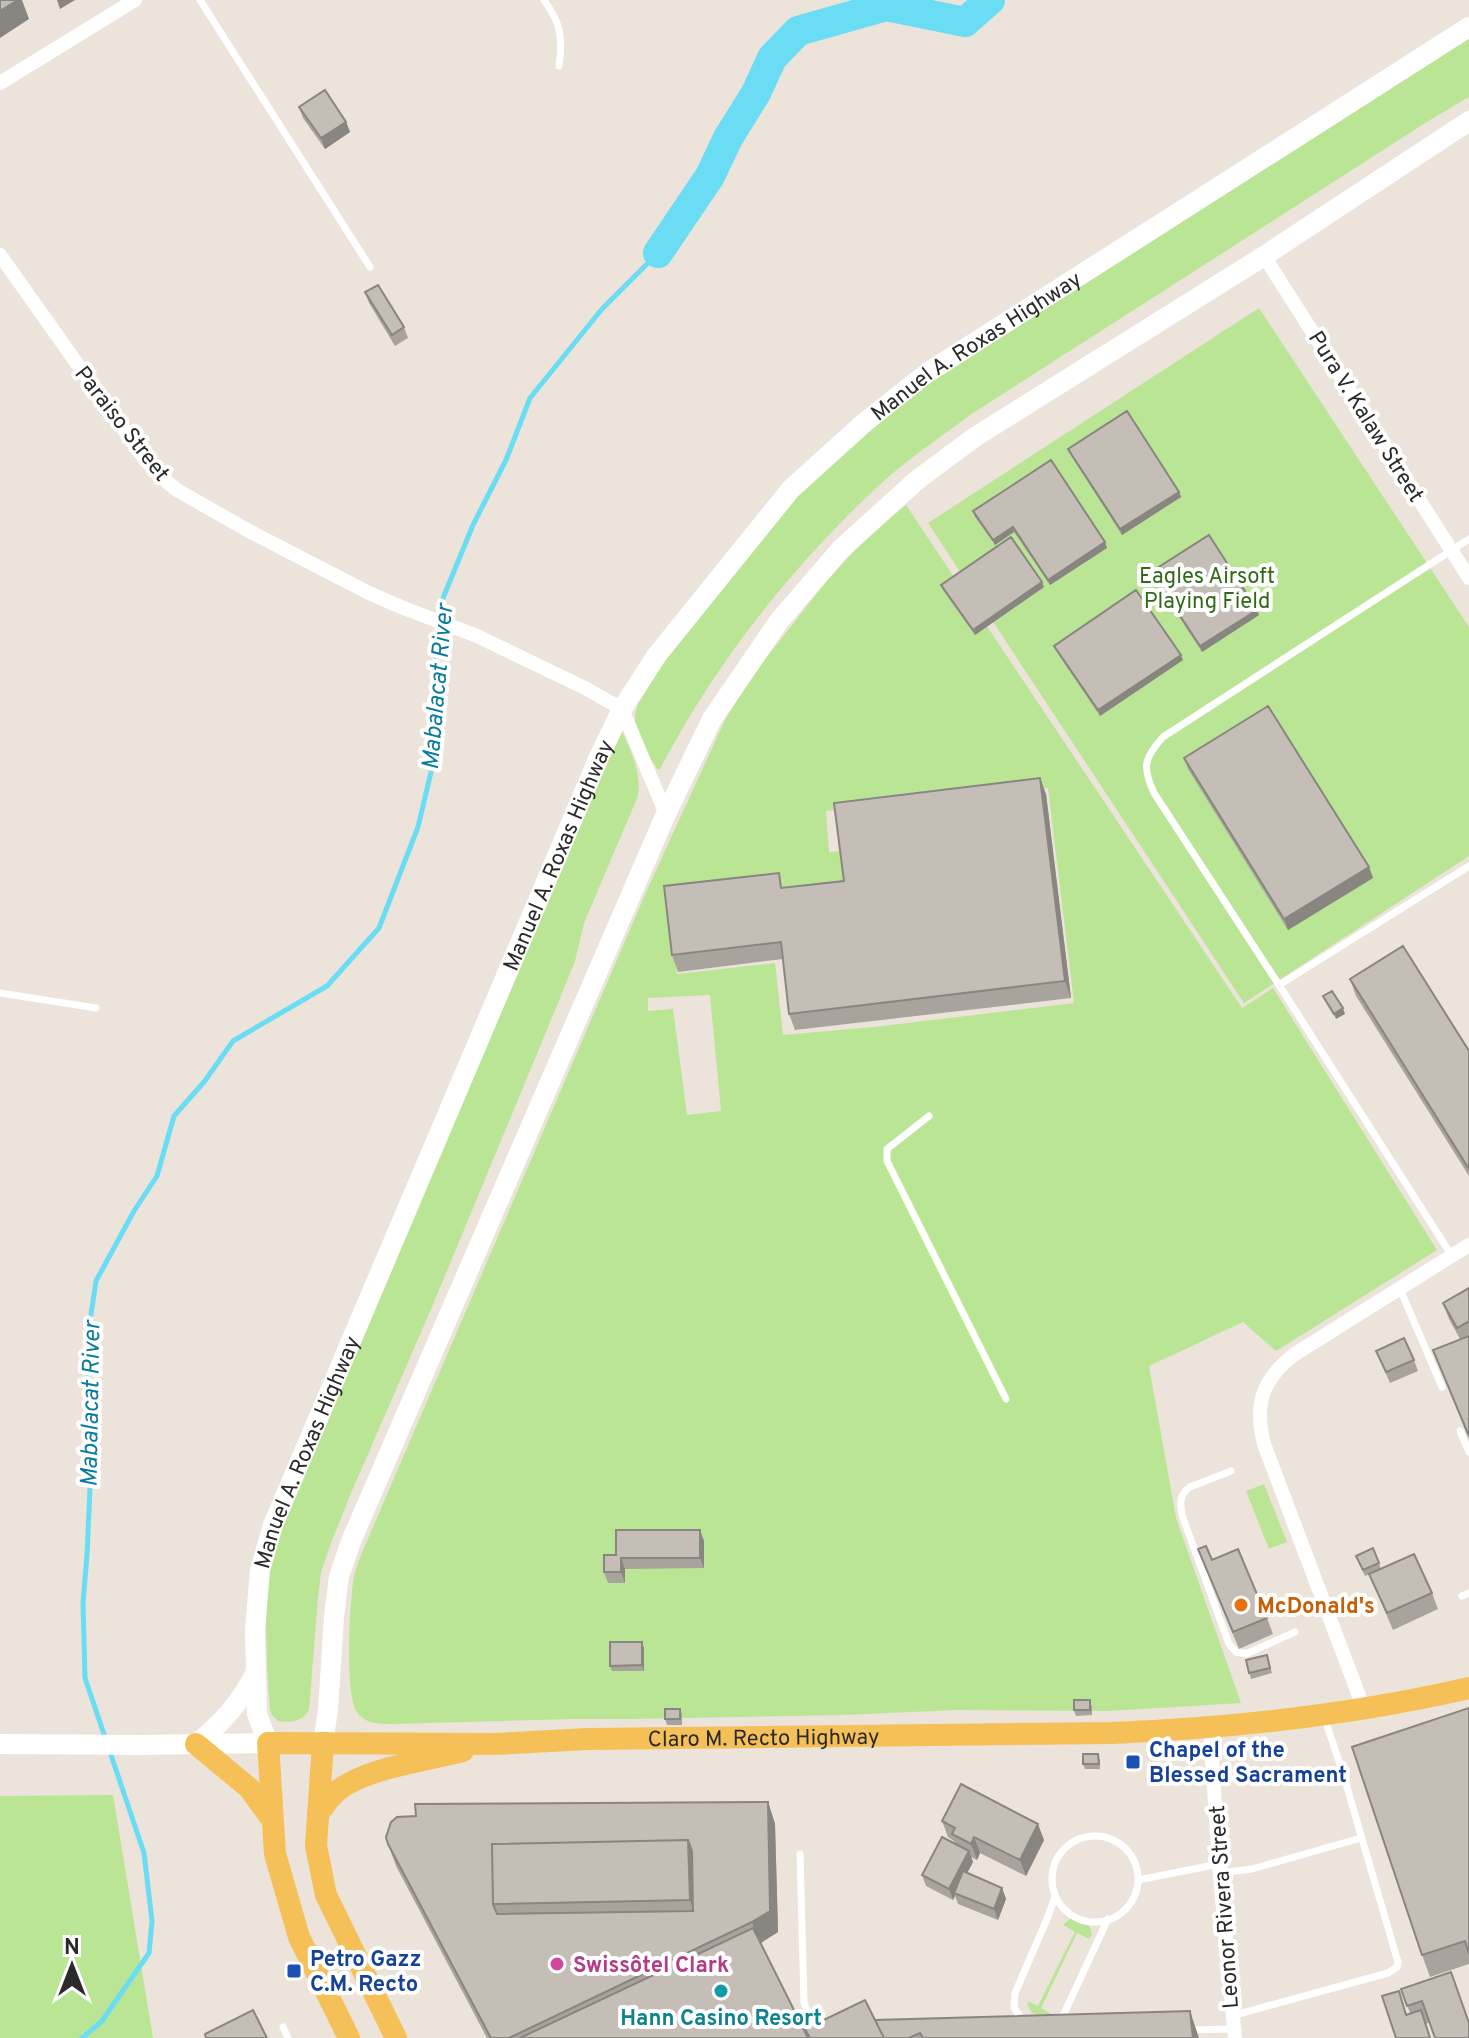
<svg xmlns="http://www.w3.org/2000/svg" width="1469" height="2038" viewBox="0 0 1469 2038" font-family="Overpass,sans-serif">
<style>
.green{fill:#b9e595;fill-rule:evenodd}
.lines{fill:none;stroke-linecap:round;stroke-linejoin:round}
.stream{stroke:#6adcf3;stroke-width:5}
.river{stroke:#6adcf3;stroke-width:30}
.lane{stroke:#fff;stroke-width:7}
.street{stroke:#fff;stroke-width:14}
.secondary{stroke:#fff;stroke-width:20}
.primary{stroke:#f5c057;stroke-width:22}
.wall{fill:#a9a39d}
.shaded-wall{fill:#898580}
.building{fill:#c4beb7;stroke:#898580;stroke-width:2;fill-rule:evenodd}
.food-dot{fill:#e8710a;stroke:#fff;stroke-width:3}
.transit-dot{fill:#1a4fb4;stroke:#fff;stroke-width:3}
.hotel-dot{fill:#d1479c;stroke:#fff;stroke-width:3}
.culture-dot{fill:#0f9aa8;stroke:#fff;stroke-width:3}
.labels{text-anchor:middle;stroke-width:8;stroke-linejoin:round;paint-order:stroke}
.street-label{font-size:22px;fill:#2a2a2a;stroke:#fff}
.park-label{font-size:22px;fill:#316917;stroke:#fff}
.food-label{font-size:22px;font-weight:bold;fill:#c56008;stroke:#fff;text-anchor:start}
.transit-label{font-size:22px;font-weight:bold;fill:#164399;stroke:#fff;text-anchor:start}
.hotel-label{font-size:22px;font-weight:bold;fill:#b23c85;stroke:#fff;text-anchor:start}
.culture-label{font-size:22px;font-weight:bold;fill:#0d838f;stroke:#fff}
.water-label{font-size:24px;font-style:italic;fill:#097b9f;stroke:#fff}
</style>
<rect width="100%" height="100%" fill="#ece3db"/>
<path class="green" d="M1469,36V97L1430,120L970,415C938,439 903,462 874,490C788,571 715,664 660,769H657C645,747 628,730 638,704L676,642L746,550L833,458L947,369Z
M1259,308L1469,627V856L1244,1003L928,523Z
M906,505L1242,1008L1273,988L1437,1250L1276,1351L1243,1322L1149,1366L1176,1518L1241,1703L1109,1711L956,1710L844,1715L634,1719H571L391,1724C378,1724 365,1724 357,1712C344,1694 350,1600 354,1576C357,1564 362,1552 367,1541L647,890L725,720L752,676L825,583L865,539ZM1048,788L1074,1003L874,1027L783,1035L775,963L677,974L668,902L848,896L843,851L829,852L826,811ZM710,995L721,1111L687,1115L673,1009L648,1011V998Z
M622,732C632,753 641,772 638,796L584,923L575,961L558,1003L432,1307L351,1493L331,1543L321,1572L318,1597L309,1710C303,1721 291,1723 278,1721L272,1715L270,1710C266,1654 262,1598 275,1543L581,818Z
M1264,1484L1287,1542L1269,1549L1246,1491Z
M113,1795L153,2038H0V1796Z
M1076,1918C1086,1920 1091,1925 1092,1935L1089,1939L1077,1933L1041,2008L1053,2015C1040,2017 1029,2016 1027,2001L1038,2006L1075,1932L1063,1925L1070,1919Z"/>
<g class="lines">
<path class="stream" d="M106,1740L85,1678L83,1603L87,1555L91,1467L87,1341L96,1281L134,1211L157,1176L174,1116L204,1082L233,1041L327,986L379,928L418,827L436,751V661L443,598L473,525L506,460L530,398L602,309L658,253
M82,2038L102,2021L149,1953L152,1921L144,1853L109,1749"/>
<path class="river" d="M658,253L710,176L728,138L756,93L772,58L798,31L886,6L965,22L990,0"/>
<path class="lane" d="M200,0L370,267
M544,0C561,24 563,36 559,66
M1279,985L1154,793C1142,767 1144,758 1163,737L1469,539
M0,993L96,1008
M929,1116L887,1149V1161L1006,1399
M1452,1256L1279,985L1469,866
M1400,1289L1442,1387
M1460,1431L1469,1452
M1231,1471L1190,1487C1179,1495 1180,1503 1182,1515L1229,1644L1236,1652L1246,1654L1295,1632
M1462,1596L1469,1593
M1052 1879a43 43 0 1 1 86 0a43 43 0 1 1-86 0Z
M800,1854L804,2002C810,2022 817,2028 835,2038
M1220,1873L1252,1869L1361,1838
M1138,1880L1219,1864
M1231,2016L1388,1973L1397,1967L1398,1962L1342,1770L1324,1717
M1023,2020L1014,2008L1015,1993L1047,1919L1055,1897
M1058,2021L1061,2020L1108,1919
M283,2027L288,2038
M1188,2030L1233,2029"/>
<path class="street" d="M0,83L135,0
M0,255L144,458L160,476L177,490L249,531L369,593L401,607L477,636L585,688L622,709L666,814
M1264,256L1469,578
M1364,1709L1264,1444C1254,1405 1262,1379 1295,1354L1469,1245
M1210,1728L1219,1864L1235,2038"/>
<g class="secondary">
<path d="M323,1743L328,1710L334,1617L339,1576L352,1539L666,814L712,719L779,621L841,549L917,480L975,437L1264,256L1469,121"/>
<path id="s1" d="M0,1744L141,1745L268,1743L257,1714L255,1630L260,1570L273,1525L599,757L622,709L657,655L791,489L864,423L927,373L1469,27"/>
<path d="M196,1744C222,1723 241,1702 256,1672"/>
</g>
<g class="primary">
<path d="M323,1743L316,1846L326,1895L396,2038"/>
<path d="M196,1744L249,1788L271,1818"/>
<path d="M318,1814C323,1807 328,1800 334,1794C359,1769 428,1760 463,1751"/>
<path id="s2" d="M349,2038L299,1937L275,1854L268,1743L494,1744L588,1739L1112,1733C1233,1728 1352,1715 1469,1688"/>
</g>
</g>
<path class="wall" d="M299,107L346,122L350,132L325,149L303,118Z
M365,292L404,327L408,338L395,346L369,303Z
M1068,449L1179,492L1181,497L1122,535L1070,454Z
M973,511L1107,548L1050,585L1014,532L995,545L975,517Z
M1151,572L1259,615L1202,652L1153,577Z
M941,585L1044,587L975,635L943,590Z
M1054,646L1183,660L1100,716L1056,651Z
M1184,758L1369,867L1373,878L1288,930L1188,769Z
M1046,794L1071,998L795,1030L789,1014L783,959L678,972L672,955L784,888L844,881Z
M1350,979L1469,1051V1176L1356,996Z
M1469,1288V1439L1433,1350L1460,1339L1449,1319L1443,1303Z
M1376,1351L1414,1360L1418,1371L1390,1383Z
M704,1541V1568L625,1569V1583H608L604,1572L616,1555Z
M1373,1548L1381,1569L1365,1576L1356,1556Z
M1198,1549L1267,1618L1273,1634L1239,1649Z
M1369,1574L1432,1593L1438,1609L1393,1630Z
M644,1648V1671H612L610,1666Z
M1267,1655L1272,1673L1251,1679L1246,1660Z
M1092,1705V1715L1076,1716L1074,1710Z
M1469,1708V1964L1430,1977L1422,1955Z
M680,1709L682,1715V1725H667L665,1719Z
M1100,1759V1769H1085L1083,1764Z
M768,1802L775,1824L778,1932L761,1943L808,2038H487L396,1866L388,1844Z
M942,1821L1044,1840L1026,1876L980,1853L977,1860L971,1857L973,1862L967,1873L1002,1888L1006,1899L998,1920L958,1904L955,1896L953,1900L926,1886L922,1875L955,1844L954,1841L948,1837Z
M1451,1972L1430,2022L1426,2024L1431,2038H1396L1407,2014L1410,2013L1401,1989Z
M875,2020L1199,2038H808Z"/>
<path class="shaded-wall" d="M18,0H22L29,19L0,38V11Z
M57,0H75L60,9Z
M346,122L350,132L325,149L321,138Z
M1179,492L1181,497L1122,535L1120,529Z
M1013,527L1014,532L995,545L993,540Z
M1105,542L1107,548L1050,585L1048,580Z
M1042,582L1044,587L975,635L973,630Z
M1257,610L1259,615L1202,652L1200,646Z
M1181,655L1183,660L1100,716L1098,710Z
M1040,778L1046,794L1071,998L1065,981Z
M1369,867L1373,878L1288,930L1284,919Z
M1343,1008L1345,1014L1336,1019L1334,1014Z
M700,1530L704,1541V1568L700,1558Z
M621,1558L625,1569V1583L621,1572Z
M642,1642L644,1648V1671L642,1665Z
M768,1802L775,1824L778,1932L759,1944L752,1922Z
M1038,1824L1044,1840L1026,1876L1020,1860Z
M974,1837L980,1853L977,1860L971,1844Z
M688,1840L700,1872L701,1932L690,1900Z
M969,1851L973,1862L956,1894L954,1893L955,1896L953,1900L949,1889Z
M1002,1888L1006,1899L998,1920L994,1909Z
M1190,2011L1199,2038H1193Z"/>
<path class="building" d="M0,0H18L0,11Z
M325,90L346,122L321,138L299,107Z
M378,285L404,327L392,335L365,292Z
M1127,411L1179,492L1120,529L1068,449Z
M1051,460L1105,542L1048,580L1013,527L993,540L973,511Z
M1209,535L1257,610L1200,646L1151,572Z
M1011,537L1042,582L973,630L941,585Z
M1136,590L1181,655L1098,710L1054,646Z
M1268,706L1369,867L1284,919L1184,758Z
M1040,778L1065,981L789,1014L781,942L672,955L664,886L779,873L781,888L844,881L834,803Z
M1403,946L1469,1051V1169L1350,979Z
M1332,991L1343,1008L1334,1014L1323,996Z
M1469,1288V1321L1457,1328L1443,1303Z
M1469,1336V1436L1433,1350Z
M1404,1338L1414,1360L1386,1372L1376,1351Z
M616,1530H700V1558H621V1572H604V1555H616Z
M1206,1546L1212,1560L1238,1549L1267,1618L1233,1632L1198,1549Z
M1373,1548L1379,1563L1363,1570L1356,1556Z
M1414,1554L1432,1593L1387,1613L1369,1574Z
M610,1642H642V1665L610,1666Z
M1267,1655L1270,1668L1249,1673L1246,1660Z
M1074,1700H1090V1710H1074Z
M1469,1708V1954L1465,1941L1422,1955L1352,1747Z
M665,1709H680V1719H665Z
M1083,1754H1098L1099,1764H1083Z
M961,1784L1038,1824L1020,1860L974,1837L971,1844L952,1834L955,1828L942,1821Z
M768,1802L770,1911L752,1922L509,2038H491L388,1844L386,1837L391,1822L397,1817L416,1816L415,1804ZM688,1840L692,1851L693,1911L497,1914L493,1904L492,1844Z
M942,1837L969,1851L949,1889L922,1875Z
M688,1840L690,1900L493,1904L492,1844Z
M963,1871L1002,1888L994,1909L954,1893Z
M753,1928L808,2038H520Z
M1451,1972L1469,2023V2038H1435L1422,2001L1407,2006L1401,1989Z
M1399,1991L1406,2015L1421,2010L1430,2038H1396L1382,1996Z
M865,2000L884,2038H810L805,2029Z
M253,2010L267,2038H206L205,2034Z
M1190,2011L1193,2038H923L920,2033L909,2038H884L875,2020Z"/>
<circle class="food-dot" cx="1241" cy="1605" r="8"/>
<g class="transit-dot">
<rect x="1125" y="1754" width="16" height="16" rx="4"/>
<rect x="286" y="1963" width="16" height="16" rx="4"/>
</g>
<circle class="hotel-dot" cx="557" cy="1964" r="8"/>
<circle class="culture-dot" cx="721" cy="1991" r="8"/>
<g class="labels">
<g class="street-label">
<text dy="8" stroke="none"><textPath href="#s1" startOffset="1890">Manuel A. Roxas Highway</textPath></text>
<text transform="translate(1367 416) rotate(58)" y="8">Pura V. Kalaw Street</text>
<text transform="translate(123 423) rotate(52)" y="8">Paraiso Street</text>
<text dy="8" stroke="none"><textPath href="#s1" startOffset="1218">Manuel A. Roxas Highway</textPath></text>
<text dy="8" stroke="none"><textPath href="#s1" startOffset="570">Manuel A. Roxas Highway</textPath></text>
<text dy="8" stroke="none"><textPath href="#s2" startOffset="806">Claro M. Recto Highway</textPath></text>
<text transform="translate(1223 1907) rotate(-94)" y="8">Leonor Rivera Street</text>
</g>
<g class="park-label">
<text x="1207" y="583">Eagles Airsoft<tspan x="1207" dy="25">Playing Field</tspan></text>
</g>
<g class="food-label">
<text x="1257" y="1613">McDonald's</text>
</g>
<g class="transit-label">
<text x="1149" y="1757">Chapel of the<tspan x="1149" dy="25">Blessed Sacrament</tspan></text>
<text x="310" y="1966">Petro Gazz<tspan x="310" dy="25">C.M. Recto</tspan></text>
</g>
<g class="hotel-label">
<text x="573" y="1972">Swissôtel Clark</text>
</g>
<g class="culture-label">
<text x="721" y="2025">Hann Casino Resort</text>
</g>
<g class="water-label">
<text transform="translate(437 687) rotate(-85)" y="8">Mabalacat River</text>
<text transform="translate(90 1404) rotate(-89)" y="8">Mabalacat River</text>
</g>
</g>
<g transform="translate(72 1966)" stroke="#ffffff" stroke-width="6" paint-order="stroke">
<path d="M0-6L14 30L0 20L-14 30Z" fill="#2a2a2a"/>
<text y="-12" font-size="22" font-weight="bold" text-anchor="middle" fill="#2a2a2a">N</text>
</g>
</svg>
